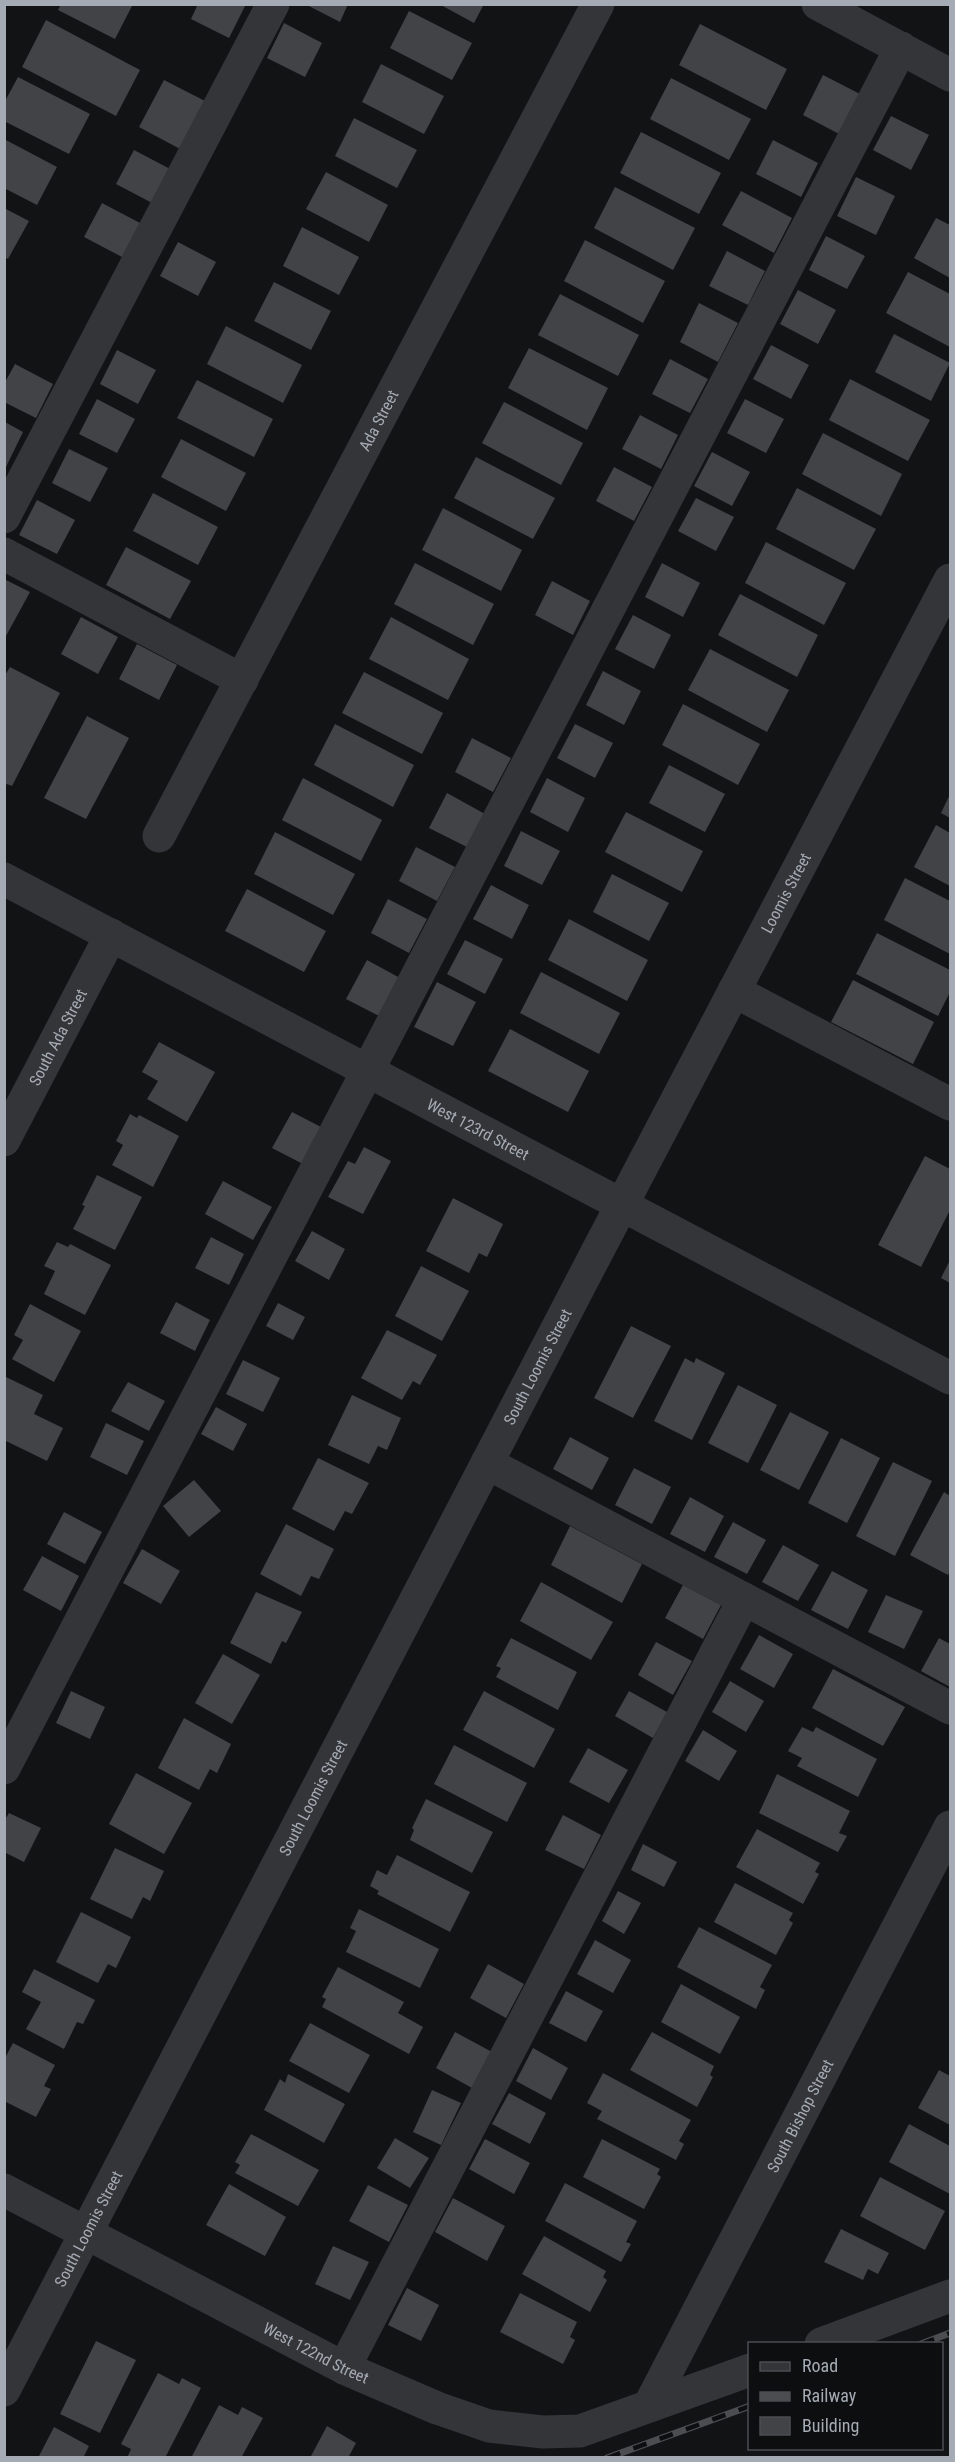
<svg xmlns="http://www.w3.org/2000/svg" width="955" height="2462" viewBox="0 0 955 2462" font-family="'Roboto Condensed',sans-serif">
<style>
.building{fill:#414347}
.lines{fill:none;stroke-linecap:round;stroke-linejoin:round}
.minor{stroke:#343539;stroke-width:33}
.rail-casing{stroke:#4b4d51;stroke-width:7}
.rail{stroke:#0d0e0f;stroke-width:4.5;stroke-dasharray:14;stroke-linecap:butt}
.labels{text-anchor:middle;stroke-width:5;stroke-linejoin:round;paint-order:stroke}
.street-label{font-size:16px;fill:#a5abb4;stroke:#0d0e0f}
</style>
<rect width="100%" height="100%" fill="#121314"/>
<path class="building" d="M61,4H133L115,39L58,10Z
M198,4H246L229,38L191,19Z
M305,4H348L340,22Z
M439,4H484L474,23Z
M409,11L472,43L452,80L390,48Z
M46,20L140,70L116,116L22,67Z
M284,23L322,43L305,77L267,58Z
M700,24L787,69L766,110L679,65Z
M381,64L444,96L424,134L362,102Z
M823,75L862,95L841,135L803,115Z
M18,77L90,114L69,154L4,121V103Z
M671,78L751,119L729,160L650,119Z
M164,80L205,101L180,149L139,127Z
M891,116L929,135L911,170L873,150Z
M354,118L417,150L397,188L335,156Z
M641,132L721,173L699,214L620,173Z
M4,139L57,167L37,205L4,188Z
M773,140L818,163L801,197L756,174Z
M134,150L172,170L154,204L116,184Z
M326,172L388,205L369,242L306,209Z
M856,177L895,196L876,235L837,216Z
M615,187L695,228L673,270L594,228Z
M741,191L792,218L774,253L722,225Z
M102,203L140,223L122,257L84,237Z
M4,208L29,221L8,259L4,257Z
M936,218L950,225V278L914,258Z
M302,227L359,257L339,295L283,266Z
M826,236L865,256L847,289L809,270Z
M585,240L665,281L643,323L564,281Z
M178,242L216,262L198,296L160,276Z
M727,251L765,271L748,305L709,286Z
M908,272L950,294V347L886,313Z
M274,282L331,311L311,350L254,321Z
M798,290L836,310L818,344L780,324Z
M560,294L639,335L618,376L538,335Z
M699,303L738,323L718,362L680,342Z
M226,326L302,365L283,403L207,364Z
M894,334L950,363L931,401L875,372Z
M771,345L809,365L791,399L753,379Z
M529,348L608,388L587,430L508,388Z
M117,350L156,370L138,404L100,384Z
M670,359L708,379L690,413L652,394Z
M15,364L53,384L36,418L4,402V384Z
M850,379L930,420L908,461L829,420Z
M197,380L273,419L254,457L177,418Z
M97,399L135,419L117,453L79,434Z
M745,399L784,419L766,453L727,433Z
M504,402L583,443L561,485L482,443Z
M640,415L678,435L661,469L622,449Z
M5,422L23,432L5,469Z
M823,433L902,474L881,516L802,474Z
M181,439L246,473L226,511L161,477Z
M69,449L108,468L90,502L52,483Z
M712,452L750,472L732,506L694,486Z
M476,457L555,498L533,539L454,498Z
M614,467L652,487L634,521L596,501Z
M797,488L876,529L854,570L776,529Z
M153,493L218,527L198,565L133,531Z
M696,498L734,517L716,551L678,531Z
M37,500L75,520L57,554L19,535Z
M443,508L522,550L501,591L422,550Z
M766,542L846,583L824,625L745,583Z
M126,547L191,581L170,619L106,585Z
M415,563L494,604L473,645L394,604Z
M662,563L700,583L683,617L645,597Z
M4,579L30,592L6,636L4,635Z
M552,581L590,601L573,635L535,615Z
M740,594L818,635L797,677L718,635Z
M633,615L671,635L654,669L615,649Z
M81,617L118,637L98,674L61,654Z
M391,617L469,659L448,700L369,659Z
M137,644L177,665L159,700L119,679Z
M710,649L789,690L767,732L688,690Z
M10,667L60,693L12,786L4,783V677Z
M603,671L641,691L624,725L586,705Z
M364,672L443,713L422,754L342,713Z
M683,704L760,744L738,785L662,745Z
M87,716L129,738L86,819L44,798Z
M335,724L414,765L393,807L314,765Z
M575,724L613,743L595,778L557,758Z
M472,738L511,758L493,792L455,772Z
M669,765L725,794L705,832L649,803Z
M303,778L382,820L361,861L282,820Z
M547,778L585,798L568,832L530,812Z
M447,793L485,814L467,847L429,828Z
M950,794V818L941,813Z
M626,812L703,851L682,892L605,852Z
M936,825L950,833V886L914,867Z
M521,831L560,851L542,885L504,866Z
M275,832L355,874L333,915L254,874Z
M416,847L455,867L437,901L399,881Z
M612,874L669,903L649,941L593,912Z
M905,878L950,901V954L884,920Z
M491,885L529,905L512,939L473,919Z
M247,889L326,931L304,972L225,931Z
M388,899L427,919L409,953L371,933Z
M569,919L648,960L627,1001L548,960Z
M877,933L950,970V992L938,1016L856,974Z
M465,940L503,959L485,994L447,974Z
M367,960L400,978L379,1016L346,999Z
M541,972L620,1013L599,1054L520,1013Z
M853,980L934,1022L913,1064L831,1022Z
M437,982L476,1002L453,1046L414,1027Z
M510,1029L589,1071L568,1112L488,1071Z
M159,1042L215,1072L187,1122L147,1099L158,1081L142,1072Z
M292,1112L323,1128L303,1164L272,1148Z
M130,1114L137,1118L139,1115L179,1136L153,1187L112,1165L123,1145L116,1141Z
M364,1147L391,1161L363,1214L328,1197L348,1161L355,1164Z
M925,1156L950,1169L949,1181L950,1182V1210L921,1267L878,1245Z
M97,1175L142,1197L115,1250L73,1229L85,1206L82,1205Z
M223,1181L272,1207L253,1240L205,1214Z
M453,1198L503,1224L487,1257L479,1253L469,1273L426,1251Z
M312,1231L345,1249L329,1280L295,1261Z
M211,1237L244,1254L229,1285L195,1268Z
M57,1242L68,1247L70,1244L111,1265L85,1315L44,1294L55,1271L44,1266Z
M950,1260V1283L941,1278Z
M421,1266L469,1291L442,1341L395,1316Z
M176,1302L210,1320L195,1351L160,1333Z
M278,1303L305,1317L293,1340L266,1326Z
M30,1304L81,1331L54,1382L12,1359L23,1340L14,1335Z
M631,1326L671,1346L633,1418L594,1398Z
M387,1330L437,1355L420,1385L413,1381L402,1400L361,1378Z
M685,1358L694,1363L696,1358L725,1373L692,1440L654,1421Z
M243,1360L280,1378L263,1412L226,1394Z
M4,1376L43,1395L34,1414L63,1428L47,1461L4,1440Z
M128,1382L165,1401L149,1431L111,1411Z
M738,1385L777,1405L748,1463L708,1443Z
M352,1395L401,1418L387,1450L378,1446L369,1464L328,1445Z
M216,1407L247,1424L233,1451L201,1434Z
M790,1412L829,1432L799,1490L760,1470Z
M106,1423L144,1441L127,1475L90,1457Z
M570,1437L609,1458L592,1490L553,1469Z
M841,1438L880,1458L847,1523L808,1503Z
M318,1458L369,1483L352,1514L345,1511L334,1531L292,1509Z
M893,1462L932,1481L895,1556L856,1536Z
M634,1468L671,1487L652,1524L615,1505Z
M194,1480L221,1511L189,1537L163,1506Z
M944,1492L950,1496V1571L948,1575L910,1555Z
M690,1497L724,1516L705,1552L670,1534Z
M64,1512L102,1532L85,1564L47,1544Z
M733,1522L766,1540L747,1574L714,1557Z
M286,1524L334,1549L319,1579L311,1576L301,1596L260,1574Z
M570,1526L642,1564L622,1603L551,1565Z
M783,1545L819,1565L798,1601L762,1582Z
M142,1549L180,1571L161,1604L123,1583Z
M42,1556L79,1576L61,1611L23,1590Z
M832,1571L868,1590L848,1629L811,1610Z
M541,1582L613,1622L591,1660L520,1621Z
M683,1585L721,1605L703,1639L665,1618Z
M256,1592L302,1612L286,1643L282,1641L271,1664L230,1643Z
M886,1595L923,1611L904,1649L868,1632Z
M759,1635L793,1654L774,1688L740,1669Z
M511,1638L577,1672L558,1710L496,1677L501,1668L496,1666Z
M939,1638L950,1644V1687L921,1671Z
M656,1642L692,1661L673,1695L638,1675Z
M223,1654L260,1675L232,1724L195,1703Z
M833,1669L905,1707L883,1746L812,1708Z
M730,1681L764,1701L746,1732L712,1712Z
M71,1691L105,1707L90,1739L56,1723Z
M484,1691L555,1729L534,1768L463,1730Z
M629,1691L667,1712L653,1738L615,1716Z
M184,1718L231,1744L217,1773L210,1769L199,1790L158,1768Z
M802,1727L813,1732L816,1727L877,1759L858,1797L797,1766L802,1758L788,1751Z
M703,1730L737,1751L719,1781L685,1761Z
M454,1745L527,1783L507,1822L434,1784Z
M588,1748L628,1770L609,1803L569,1782Z
M136,1773L192,1803L164,1854L109,1824Z
M777,1774L850,1811L839,1833L847,1836L838,1852L759,1813Z
M426,1799L493,1832L472,1873L410,1840L414,1830L412,1828Z
M9,1813L41,1828L24,1862L4,1852V1821Z
M563,1815L601,1835L584,1869L545,1850Z
M757,1829L820,1863L815,1872L819,1874L803,1904L736,1867Z
M643,1844L677,1862L664,1887L631,1870Z
M115,1848L164,1871L150,1901L143,1897L132,1919L90,1899Z
M397,1855L470,1892L450,1932L377,1894L379,1891L370,1886L377,1870L387,1875Z
M735,1883L793,1913L789,1920L793,1923L776,1955L714,1922Z
M618,1891L641,1903L624,1934L602,1921Z
M359,1909L439,1949L420,1988L346,1952L356,1931L350,1928Z
M81,1912L131,1937L116,1968L108,1964L98,1983L56,1962Z
M699,1927L772,1965L760,1987L765,1990L756,2009L677,1967Z
M595,1940L631,1960L613,1993L577,1974Z
M488,1964L524,1984L506,2018L470,1998Z
M338,1967L404,2002L398,2013L423,2027L409,2054L322,2007L326,1999L322,1997Z
M34,1969L95,2000L83,2024L77,2022L64,2049L26,2029L41,2002L22,1992Z
M681,1984L740,2017L720,2054L661,2022Z
M566,1991L603,2011L586,2042L549,2023Z
M310,2023L370,2055L349,2093L289,2061Z
M455,2032L492,2052L472,2088L436,2068Z
M652,2032L714,2066L710,2075L713,2077L697,2107L630,2070Z
M13,2043L55,2065L44,2086L51,2089L36,2117L4,2101V2060Z
M533,2048L568,2068L551,2100L516,2081Z
M939,2070L950,2076V2125L918,2108Z
M603,2073L691,2120L679,2141L684,2144L676,2160L597,2119L602,2111L587,2103Z
M288,2074L345,2104L324,2143L264,2110L280,2079L285,2083Z
M432,2090L461,2103L441,2145L413,2132Z
M509,2093L546,2113L530,2144L492,2124Z
M909,2124L950,2146V2194L889,2162Z
M251,2134L319,2170L298,2206L235,2173L240,2165L235,2162Z
M395,2138L429,2158L410,2188L377,2168Z
M485,2139L530,2163L514,2194L469,2169Z
M602,2139L660,2169L657,2174L661,2177L644,2209L583,2177Z
M880,2177L945,2211L925,2250L860,2216Z
M565,2183L637,2221L626,2242L631,2244L621,2262L545,2221Z
M229,2184L286,2217L265,2256L206,2225Z
M368,2185L408,2205L389,2242L349,2221Z
M453,2198L505,2226L487,2261L435,2232Z
M841,2229L889,2253L878,2274L868,2269L863,2280L824,2262Z
M544,2236L606,2271L603,2277L607,2280L590,2312L522,2274Z
M333,2246L369,2262L350,2300L315,2284Z
M407,2288L439,2305L421,2341L388,2325Z
M520,2293L577,2322L570,2337L575,2340L563,2364L500,2332Z
M96,2341L136,2360L100,2433L60,2414Z
M158,2373L179,2384L182,2378L201,2388L165,2458H127L131,2449L121,2444Z
M219,2405L238,2415L242,2407L263,2418L241,2458H191Z
M327,2426L356,2443L348,2458H310Z
M54,2427L89,2446L83,2458H38Z"/>
<g class="lines">
<g class="minor">
<path d="M818,4L950,75"/>
<path d="M4,517L273,4"/>
<path d="M4,554L242,680"/>
<path id="s1" d="M159,836L598,4"/>
<path id="s2" d="M4,879L950,1378"/>
<path d="M734,991L950,1104"/>
<path id="s3" d="M4,1140L111,935"/>
<path d="M487,1463L950,1708"/>
<path d="M4,1768L901,48"/>
<path id="s4" d="M4,2190L344,2368L437,2408L489,2426L543,2432L580,2431L750,2370"/>
<path d="M821,2344L950,2296"/>
<path d="M344,2368L744,1599"/>
<path id="s5" d="M4,2390L596,1254L950,580"/>
<path id="s6" d="M649,2406L950,1827"/>
</g>
<defs>
<path id="rail" d="M921,2344L950,2333
M607,2458L750,2406"/>
</defs>
<use href="#rail" class="rail-casing"/>
<use href="#rail" class="rail"/>
</g>
<g class="labels">
<g class="street-label">
<text dy="6" stroke="none"><textPath href="#s1" startOffset="470">Ada Street</textPath></text>
<text dy="6" stroke="none"><textPath href="#s5" startOffset="1689">Loomis Street</textPath></text>
<text dy="6" stroke="none"><textPath href="#s3" startOffset="116">South Ada Street</textPath></text>
<text dy="6" stroke="none"><textPath href="#s2" startOffset="536">West 123rd Street</textPath></text>
<text dy="6" stroke="none"><textPath href="#s5" startOffset="1154">South Loomis Street</textPath></text>
<text dy="6" stroke="none"><textPath href="#s5" startOffset="668">South Loomis Street</textPath></text>
<text dy="6" stroke="none"><textPath href="#s6" startOffset="327">South Bishop Street</textPath></text>
<text dy="6" stroke="none"><textPath href="#s5" startOffset="182">South Loomis Street</textPath></text>
<text dy="6" stroke="none"><textPath href="#s4" startOffset="352">West 122nd Street</textPath></text>
</g>
</g>
<rect width="955" height="2462" fill="none" stroke="#a5abb4" stroke-width="12"/>
<rect x="748" y="2342" width="195" height="108" fill="#0d0e0f" stroke="#4a4d51" stroke-width="1.5"/>
<rect x="760" y="2362" width="30" height="9" fill="#343539" stroke="#4a4d51" stroke-width="1.5"/>
<text x="802" y="2372" font-size="18" fill="#a5abb4">Road</text>
<rect x="760" y="2392" width="30" height="9" fill="#4b4d51" stroke="#4a4d51" stroke-width="1.5"/>
<text x="802" y="2402" font-size="18" fill="#a5abb4">Railway</text>
<rect x="760" y="2417" width="30" height="18" fill="#414347" stroke="#4a4d51" stroke-width="1.5"/>
<text x="802" y="2432" font-size="18" fill="#a5abb4">Building</text>
</svg>
